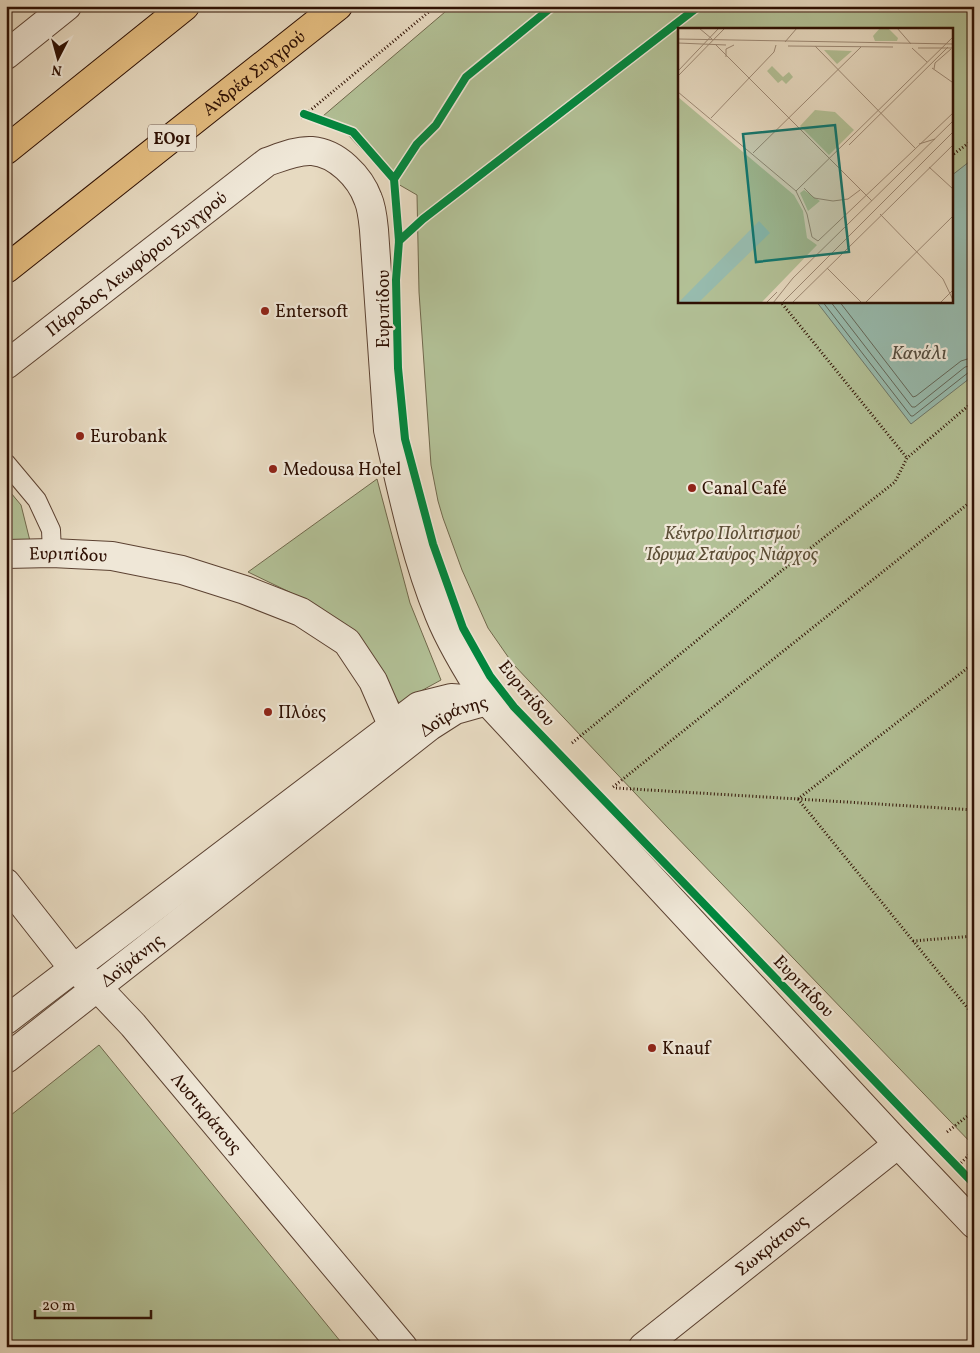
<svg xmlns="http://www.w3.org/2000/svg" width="980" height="1353" viewBox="0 0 980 1353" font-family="Vollkorn,serif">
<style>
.green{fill:#b2c096;stroke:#70684c;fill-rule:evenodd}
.water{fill:#97bbae;stroke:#6d776a}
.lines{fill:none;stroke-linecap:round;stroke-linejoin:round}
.shore{stroke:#626658;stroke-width:1}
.lane-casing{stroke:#5c4232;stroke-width:20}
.street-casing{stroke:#5c4232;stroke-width:30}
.highway-casing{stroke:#2e1003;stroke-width:30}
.path{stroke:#2e1003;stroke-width:3;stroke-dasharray:1 2.5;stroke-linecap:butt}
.lane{stroke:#efe7d7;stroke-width:18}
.street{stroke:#efe7d7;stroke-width:28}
.highway{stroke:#e4bd80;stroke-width:28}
.cycleway-casing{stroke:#efe7d7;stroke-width:11}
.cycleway{stroke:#00873e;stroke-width:8}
.poi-dot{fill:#8f2418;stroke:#efe7d7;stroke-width:2}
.labels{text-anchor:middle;stroke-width:4.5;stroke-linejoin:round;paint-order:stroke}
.shield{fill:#efe7d7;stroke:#685043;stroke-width:1}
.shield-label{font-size:16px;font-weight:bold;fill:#2e1003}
.street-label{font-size:18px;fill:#2e1003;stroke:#efe7d7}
.poi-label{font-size:18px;fill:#2e1003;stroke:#efe7d7;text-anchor:start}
.park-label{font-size:18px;font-style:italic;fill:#5c4e36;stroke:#efe7d7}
.water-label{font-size:19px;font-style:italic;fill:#534c3f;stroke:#efe7d7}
.inset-road{fill:none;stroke:#9d8975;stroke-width:1}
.view{fill:#0f766e;fill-opacity:0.15;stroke:#0f766e;stroke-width:2.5}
.inset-edge{fill:none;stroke:#2e1003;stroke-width:2.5}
</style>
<rect width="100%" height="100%" fill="#e7dac1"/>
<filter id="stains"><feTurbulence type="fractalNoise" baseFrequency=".004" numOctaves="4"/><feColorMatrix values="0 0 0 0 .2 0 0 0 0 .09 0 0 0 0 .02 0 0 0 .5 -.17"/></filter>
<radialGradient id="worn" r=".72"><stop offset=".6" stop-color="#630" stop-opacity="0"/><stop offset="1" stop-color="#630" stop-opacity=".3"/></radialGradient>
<path class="green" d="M452,6H974V1146L668,828L513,664L488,628L462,570L443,518L438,501L431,465L419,292L417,195L391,180L349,136L323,116ZM679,29H951V301H679Z
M377,479L410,603L441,680L399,703L361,641L306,600L248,572Z
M6,487L21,505L30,541H6Z
M99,1045L345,1347H6V1119Z"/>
<path class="water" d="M974,158V375L911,424L816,301H951V176Z"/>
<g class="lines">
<path class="shore" d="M822,301L911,416H913L969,372L974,371
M830,301L912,407H915L965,367L974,365
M839,301L913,397L916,396L961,361L974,357"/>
<defs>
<path id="lane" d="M6,463L37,500L51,530L52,553"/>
<g id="street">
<path d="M6,55L67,6"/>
<path id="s1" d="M6,365L267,162C281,157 297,150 312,151C337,153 360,177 368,199C372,208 373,220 374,230L388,430C402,491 415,555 439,614C451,644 469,673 487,701L898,1144L974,1224"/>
<path id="s2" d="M6,554L52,553L112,556L182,570L245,590L301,612L347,642L373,681L393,727"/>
<path id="s3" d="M6,883L73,968L97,987L133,1025L403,1347"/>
<path d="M6,1020L419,706L451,698L465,699"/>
<path id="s4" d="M6,1059L430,726L455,710L487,701"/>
<path id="s5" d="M643,1347L898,1144"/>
</g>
<g id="highway">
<path d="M6,150L185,6"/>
<path id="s6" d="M6,269L338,6"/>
</g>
</defs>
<use href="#lane" class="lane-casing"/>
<use href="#street" class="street-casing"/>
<use href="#highway" class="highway-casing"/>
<path class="path" d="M301,118L436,6
M951,156L974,139
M780,301L907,458
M572,743L785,568L895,482L907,458L974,401
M613,787L974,499
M616,788L798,799L974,663
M798,799L974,1016
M798,799L974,810
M913,941L974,936
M947,1132L974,1111
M961,1163L969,1155"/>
<use href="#lane" class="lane"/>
<use href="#street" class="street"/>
<use href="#highway" class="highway"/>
<defs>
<path id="cycleway" d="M304,114L353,132L394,179L399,241L396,280L398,368L405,439L433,544L463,628L490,676L514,707L974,1184
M394,179L417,144L436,125L466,77L553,6
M399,241L423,219L699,6"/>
</defs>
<use href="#cycleway" class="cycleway-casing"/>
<use href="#cycleway" class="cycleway"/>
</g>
<g class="poi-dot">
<circle cx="265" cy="311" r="5"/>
<circle cx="80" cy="436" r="5"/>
<circle cx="273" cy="469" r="5"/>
<circle cx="692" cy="488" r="5"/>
<circle cx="268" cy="712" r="5"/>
<circle cx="652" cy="1048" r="5"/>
</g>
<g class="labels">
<rect class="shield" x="148" y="124.5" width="48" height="27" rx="4"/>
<g class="shield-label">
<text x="172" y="144">ΕΟ91</text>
</g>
<g class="street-label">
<text dy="6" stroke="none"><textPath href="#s6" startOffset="316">Ανδρέα Συγγρού</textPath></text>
<text dy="6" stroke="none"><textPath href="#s1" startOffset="165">Πάροδος Λεωφόρου Συγγρού</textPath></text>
<text transform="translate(383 309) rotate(-90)" y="6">Ευριπίδου</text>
<text dy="6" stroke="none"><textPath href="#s2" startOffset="62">Ευριπίδου</textPath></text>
<text transform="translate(527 693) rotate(51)" y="6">Ευριπίδου</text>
<text dy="6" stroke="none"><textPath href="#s4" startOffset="565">Δοϊράνης</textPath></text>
<text dy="6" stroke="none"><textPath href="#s4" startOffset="160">Δοϊράνης</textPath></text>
<text transform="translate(804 986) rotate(46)" y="6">Ευριπίδου</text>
<text dy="6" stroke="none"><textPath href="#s3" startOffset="306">Λυσικράτους</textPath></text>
<text dy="6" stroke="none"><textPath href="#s5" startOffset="164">Σωκράτους</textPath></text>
</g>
<g class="poi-label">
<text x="275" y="317">Entersoft</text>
<text x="90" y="442">Eurobank</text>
<text x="283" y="475">Medousa Hotel</text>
<text x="702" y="494">Canal Café</text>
<text x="278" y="718">Πλόες</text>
<text x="662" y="1054">Knauf</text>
</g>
<g class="park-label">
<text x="732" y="539">Κέντρο Πολιτισμού<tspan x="732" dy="21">Ίδρυμα Σταύρος Νιάρχος</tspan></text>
</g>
<g class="water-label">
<text x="919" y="359">Κανάλι</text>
</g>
</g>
<g transform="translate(678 28)">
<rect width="275" height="275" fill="#e7dac1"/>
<path d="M202,0H210L220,10L219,13H197L195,8ZM146,22L174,23L159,36ZM94,38L105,49L111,44L115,49L108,56L104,52L100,55L89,43ZM0,69L116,167L125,183L129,210L139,217L83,275H0ZM137,82L157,84L176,102L151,127L122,98ZM126,162L142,173L130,183L122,165Z" fill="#b2c096"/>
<path d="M81,193L92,205L20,275H0Z" fill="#97bbae"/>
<path class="inset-road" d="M21,0L34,11M219,0L233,16M0,11L275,16M107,14L119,0M0,15L48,17M37,16L194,173M110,18L215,19M137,18L237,120M234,20L249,34M240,20H275M48,29V21L56,17M254,40L274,54M256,41L257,35L273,21M0,43L41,0M0,48L46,1M0,64L118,163L129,186L134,209L140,213L275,85M33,90L96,24L98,17M241,116L257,111M171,117L270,19M75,125L183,19M251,139L275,161M126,160L136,170L155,173L170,171L182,162M118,163L275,9M202,186L265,251L275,272M149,240L184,275M88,275L99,264M95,275L115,250L275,93M104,275L275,104M114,275L275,117M187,275L275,188M262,275L274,263"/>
<path class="view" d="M157,97L171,224L78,234L65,106Z"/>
<rect width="275" height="275" class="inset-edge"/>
</g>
<rect width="980" height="1353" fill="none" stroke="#e7dac1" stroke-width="25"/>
<rect x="8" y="8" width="965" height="1338" fill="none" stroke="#2e1003" stroke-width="2.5"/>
<rect x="12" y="12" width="955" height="1328" fill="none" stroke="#2e1003"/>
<g transform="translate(58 58) rotate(186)" stroke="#efe7d7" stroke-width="4" paint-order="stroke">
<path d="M0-4L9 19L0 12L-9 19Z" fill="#2e1003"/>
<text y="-8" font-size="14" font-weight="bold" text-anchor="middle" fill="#2e1003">N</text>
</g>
<path d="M35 1310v8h116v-8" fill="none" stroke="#2e1003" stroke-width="2.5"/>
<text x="42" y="1310" font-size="15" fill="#2e1003" stroke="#efe7d7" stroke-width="4" paint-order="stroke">20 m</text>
<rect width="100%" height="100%" filter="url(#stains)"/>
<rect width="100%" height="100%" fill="url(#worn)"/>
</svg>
